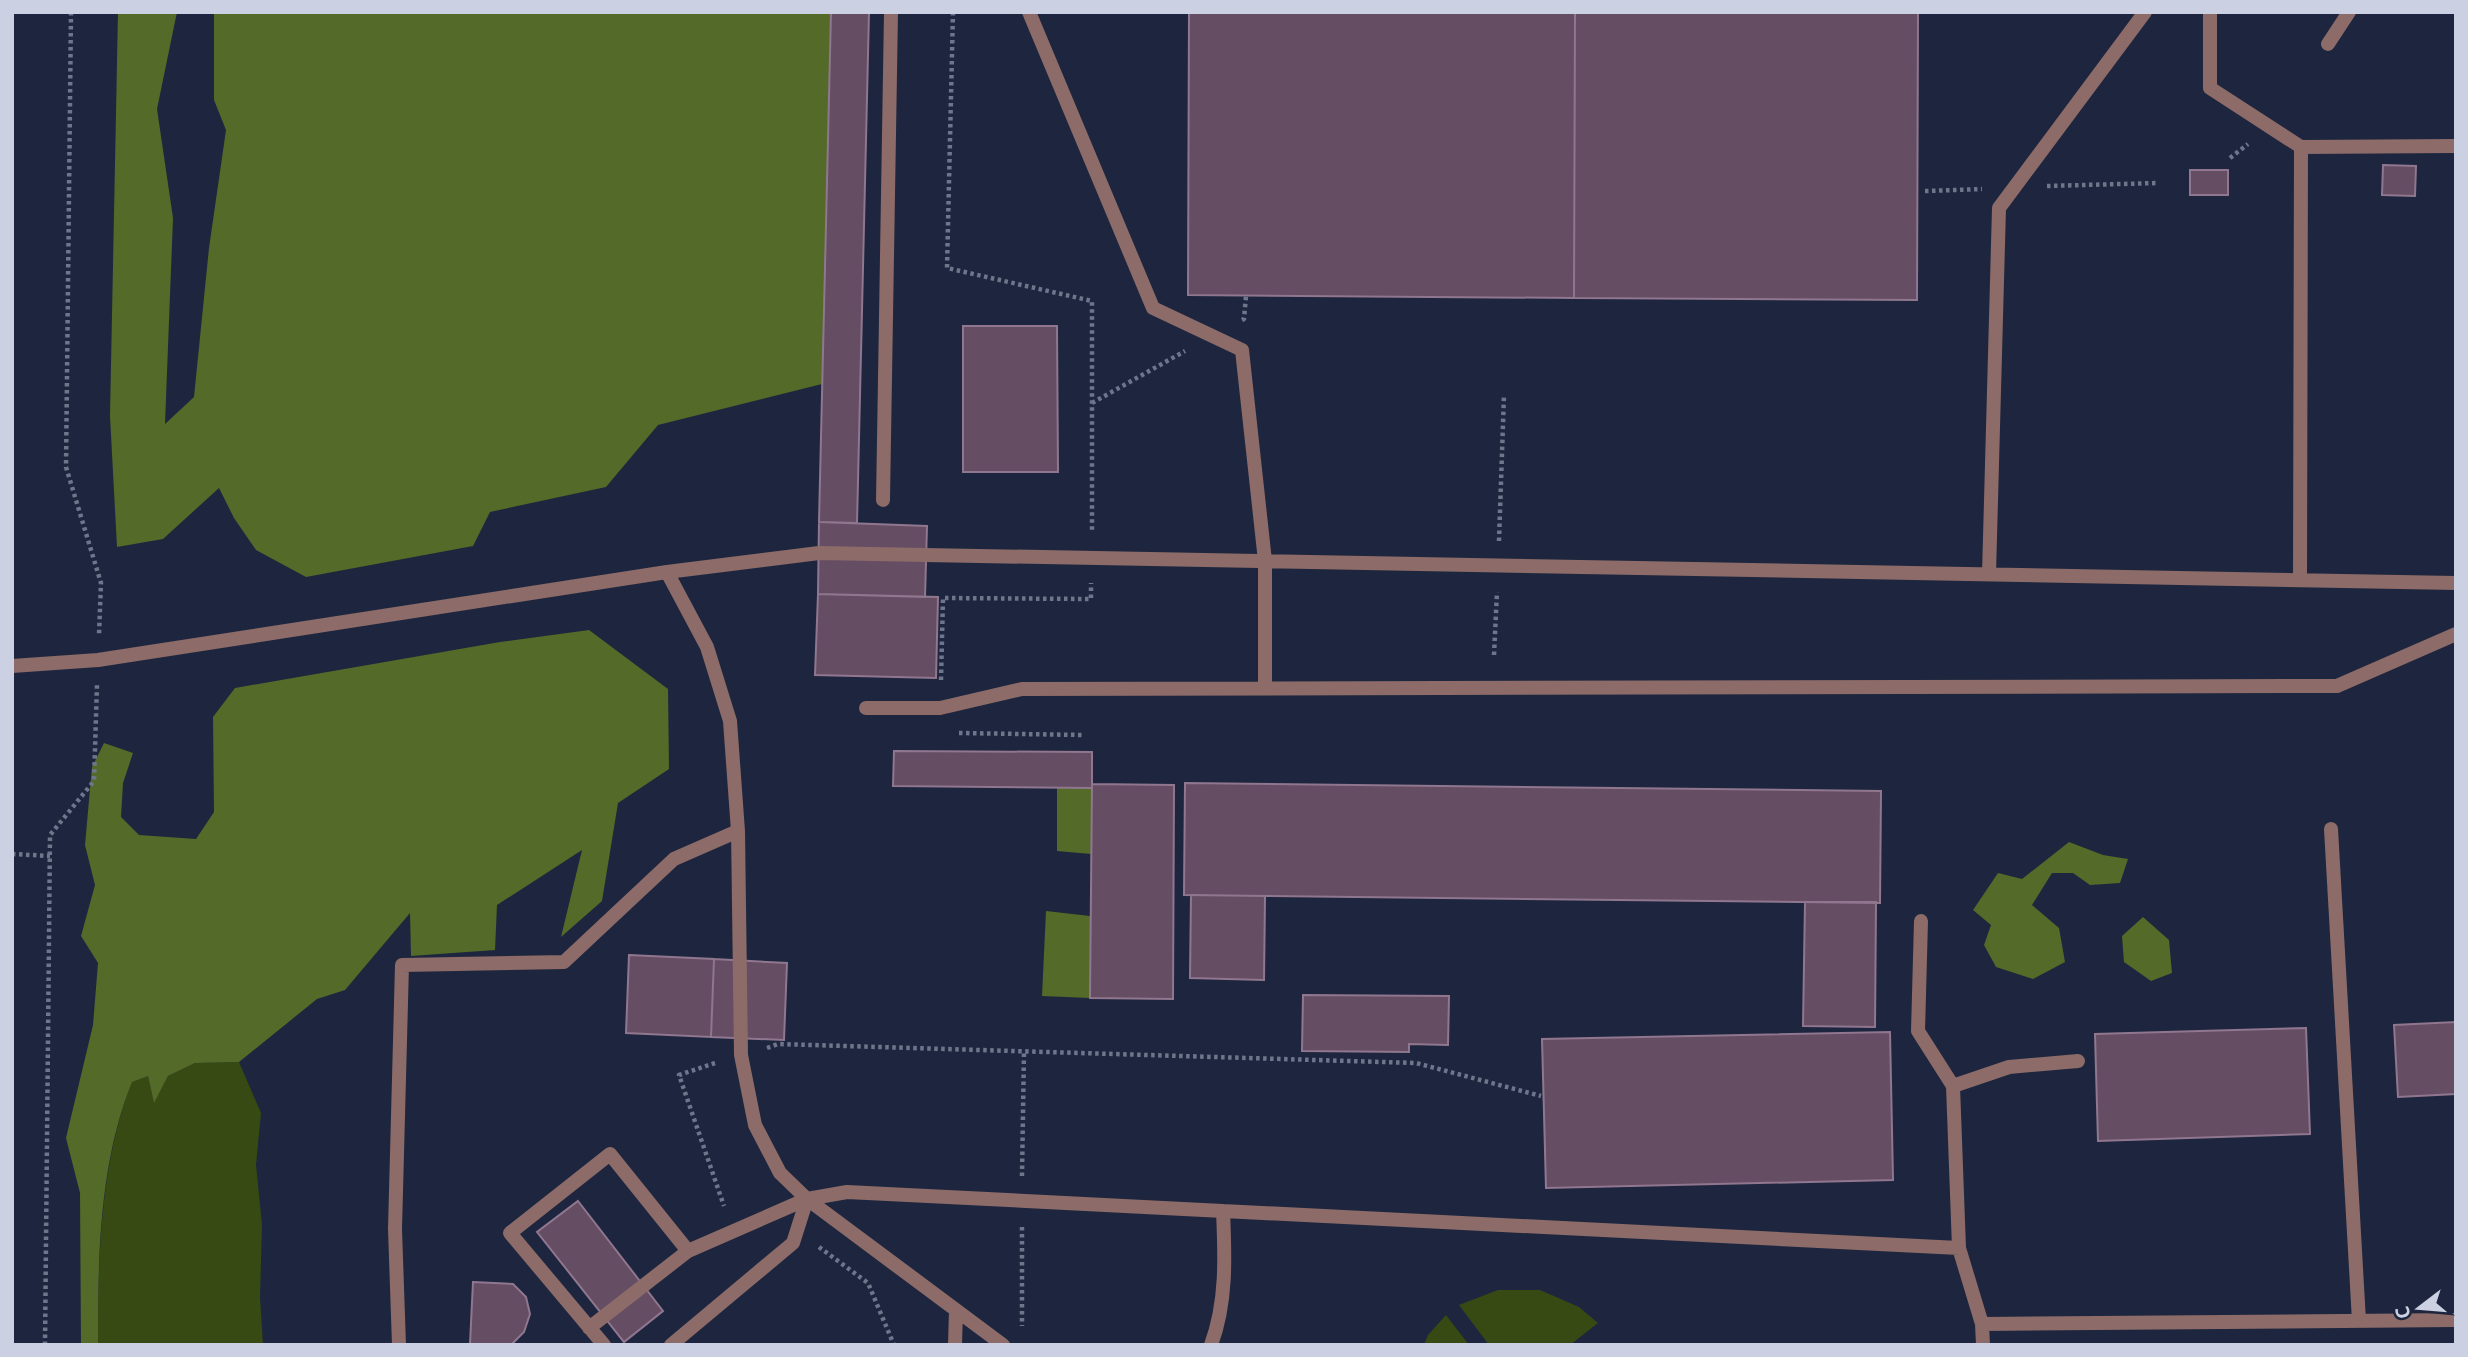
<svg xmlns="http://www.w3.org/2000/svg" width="2468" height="1357" viewBox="0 0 2468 1357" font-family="'Open Sans',sans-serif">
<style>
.green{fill:#374a13}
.forest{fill:#536a29}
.building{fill:#654d64;stroke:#90778f;stroke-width:2}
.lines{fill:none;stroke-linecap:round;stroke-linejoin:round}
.path{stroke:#6e768b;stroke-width:4.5;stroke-dasharray:3.5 3.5;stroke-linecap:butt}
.service{stroke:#8c6b68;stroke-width:14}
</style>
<rect width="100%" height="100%" fill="#1d263e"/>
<path class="green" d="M239,1062L261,1113L256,1165L262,1225L260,1297L263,1345H98C98,1257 100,1165 132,1081L148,1076L154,1102L168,1076L195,1063Z
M1498,1290H1540L1579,1307L1598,1323L1570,1345H1489L1459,1305Z
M1446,1315L1469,1345H1424L1428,1335Z"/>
<path class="forest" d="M118,12H177L157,109L173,218L165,424L194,397L209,248L226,130L214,100V12H831L822,384L658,425L606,487L490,512L473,546L306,577L256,550L234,518L219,488L163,539L117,547L110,416Z
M589,630L668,689L669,769L618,803L602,901L561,937L582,850L497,905L495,950L411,956L410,913L345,990L317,999L239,1062L195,1063L168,1076L154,1103L148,1076L132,1082C99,1164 98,1257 98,1345H81L80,1193L66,1138L93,1025L98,963L81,936L95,885L85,845L92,767L104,743L133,753L123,783L121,817L139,835L196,839L214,812L213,717L235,688L500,642Z
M1057,788H1092L1091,854L1057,851Z
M2069,842L2103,855L2128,859L2120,883L2090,885L2073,873H2052L2032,905L2059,928L2065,962L2033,979L1996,967L1984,945L1991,925L1973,910L1998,873L2022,879Z
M1046,911L1090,916V998L1042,996Z
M2143,917L2169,940L2172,973L2151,981L2124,962L2122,936Z"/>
<path class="building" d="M831,12H869L857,523L819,522Z
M1189,12H1575L1574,298L1188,295Z
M1575,12H1918L1917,300L1574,298Z
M2383,165L2416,166L2415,196L2382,195Z
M2190,170H2228V195H2190Z
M963,326H1057L1058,472H963Z
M819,522L927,526L925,597L818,594Z
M818,594L938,597L936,678L815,675Z
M894,751L1092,752V788L893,786Z
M1185,783L1881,791L1880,903L1184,895Z
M1092,784L1174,785L1173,999L1090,998Z
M1191,895L1265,896L1264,980L1190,978Z
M1805,902H1876L1875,1027L1803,1026Z
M629,955L714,959L711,1037L626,1033Z
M714,959L787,963L784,1040L711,1037Z
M1303,995L1449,996L1448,1045L1409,1044V1052L1302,1051Z
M2456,1022V1094L2398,1097L2394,1025Z
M2306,1028L2310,1134L2098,1141L2095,1034Z
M1890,1032L1893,1180L1546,1188L1542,1039Z
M578,1201L663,1311L624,1342L537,1232Z
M473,1282L513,1284L526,1297L530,1314L524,1332L511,1345L470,1344Z"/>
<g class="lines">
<path class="path" d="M71,12L66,467L101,583L99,635
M953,12L947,268L1092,301V532
M2230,158L2248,144
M2047,186L2158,183
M1925,191L1982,189
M1242,320L1244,319L1246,296
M1092,403L1185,351
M1499,541L1504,395
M1494,655L1497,592
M941,680L943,598L1091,599V583
M959,733L1083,735
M12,854L50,856
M767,1048L778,1044L1416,1063L1541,1096
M715,1063L679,1075L724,1206
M1022,1176L1024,1051
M1022,1227V1326
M819,1247L868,1283L894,1345
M45,1345L50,835L94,781L97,685"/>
<path class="service" d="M1029,12L1153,308L1242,350L1265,561V688
M2210,12V88L2301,147L2456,146
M2328,44L2349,12
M883,500L891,12
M667,572L707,647L730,721L738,831L741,1055L755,1125L780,1173L807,1199L1003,1345
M1989,574L1999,208L2145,12
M2300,580L2301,147
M12,666L98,660L667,572L819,553L2456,583
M866,708H940L1022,689L2337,686L2456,634
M2331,829L2359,1321
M1921,921L1918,1031L1953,1086L1959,1248L1982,1324L1983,1345
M1953,1086L2009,1067L2078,1061
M807,1199L847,1192L1959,1248
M1982,1324L2456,1320
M589,1328L688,1251L807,1199L793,1243L671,1345
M399,1345L395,1229L402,965L564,962L674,859L738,831
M604,1345L510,1233L610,1154L688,1251
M955,1345L956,1310
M1211,1345C1227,1302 1225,1256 1223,1211"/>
</g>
<rect width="2468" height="1357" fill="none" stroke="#cbd1e2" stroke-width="28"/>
<g transform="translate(2419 1308) rotate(254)" stroke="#1d263e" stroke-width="5" paint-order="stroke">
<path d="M0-5L12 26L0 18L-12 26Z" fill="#cbd1e2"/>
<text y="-10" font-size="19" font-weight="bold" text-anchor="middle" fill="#cbd1e2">С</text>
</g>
</svg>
